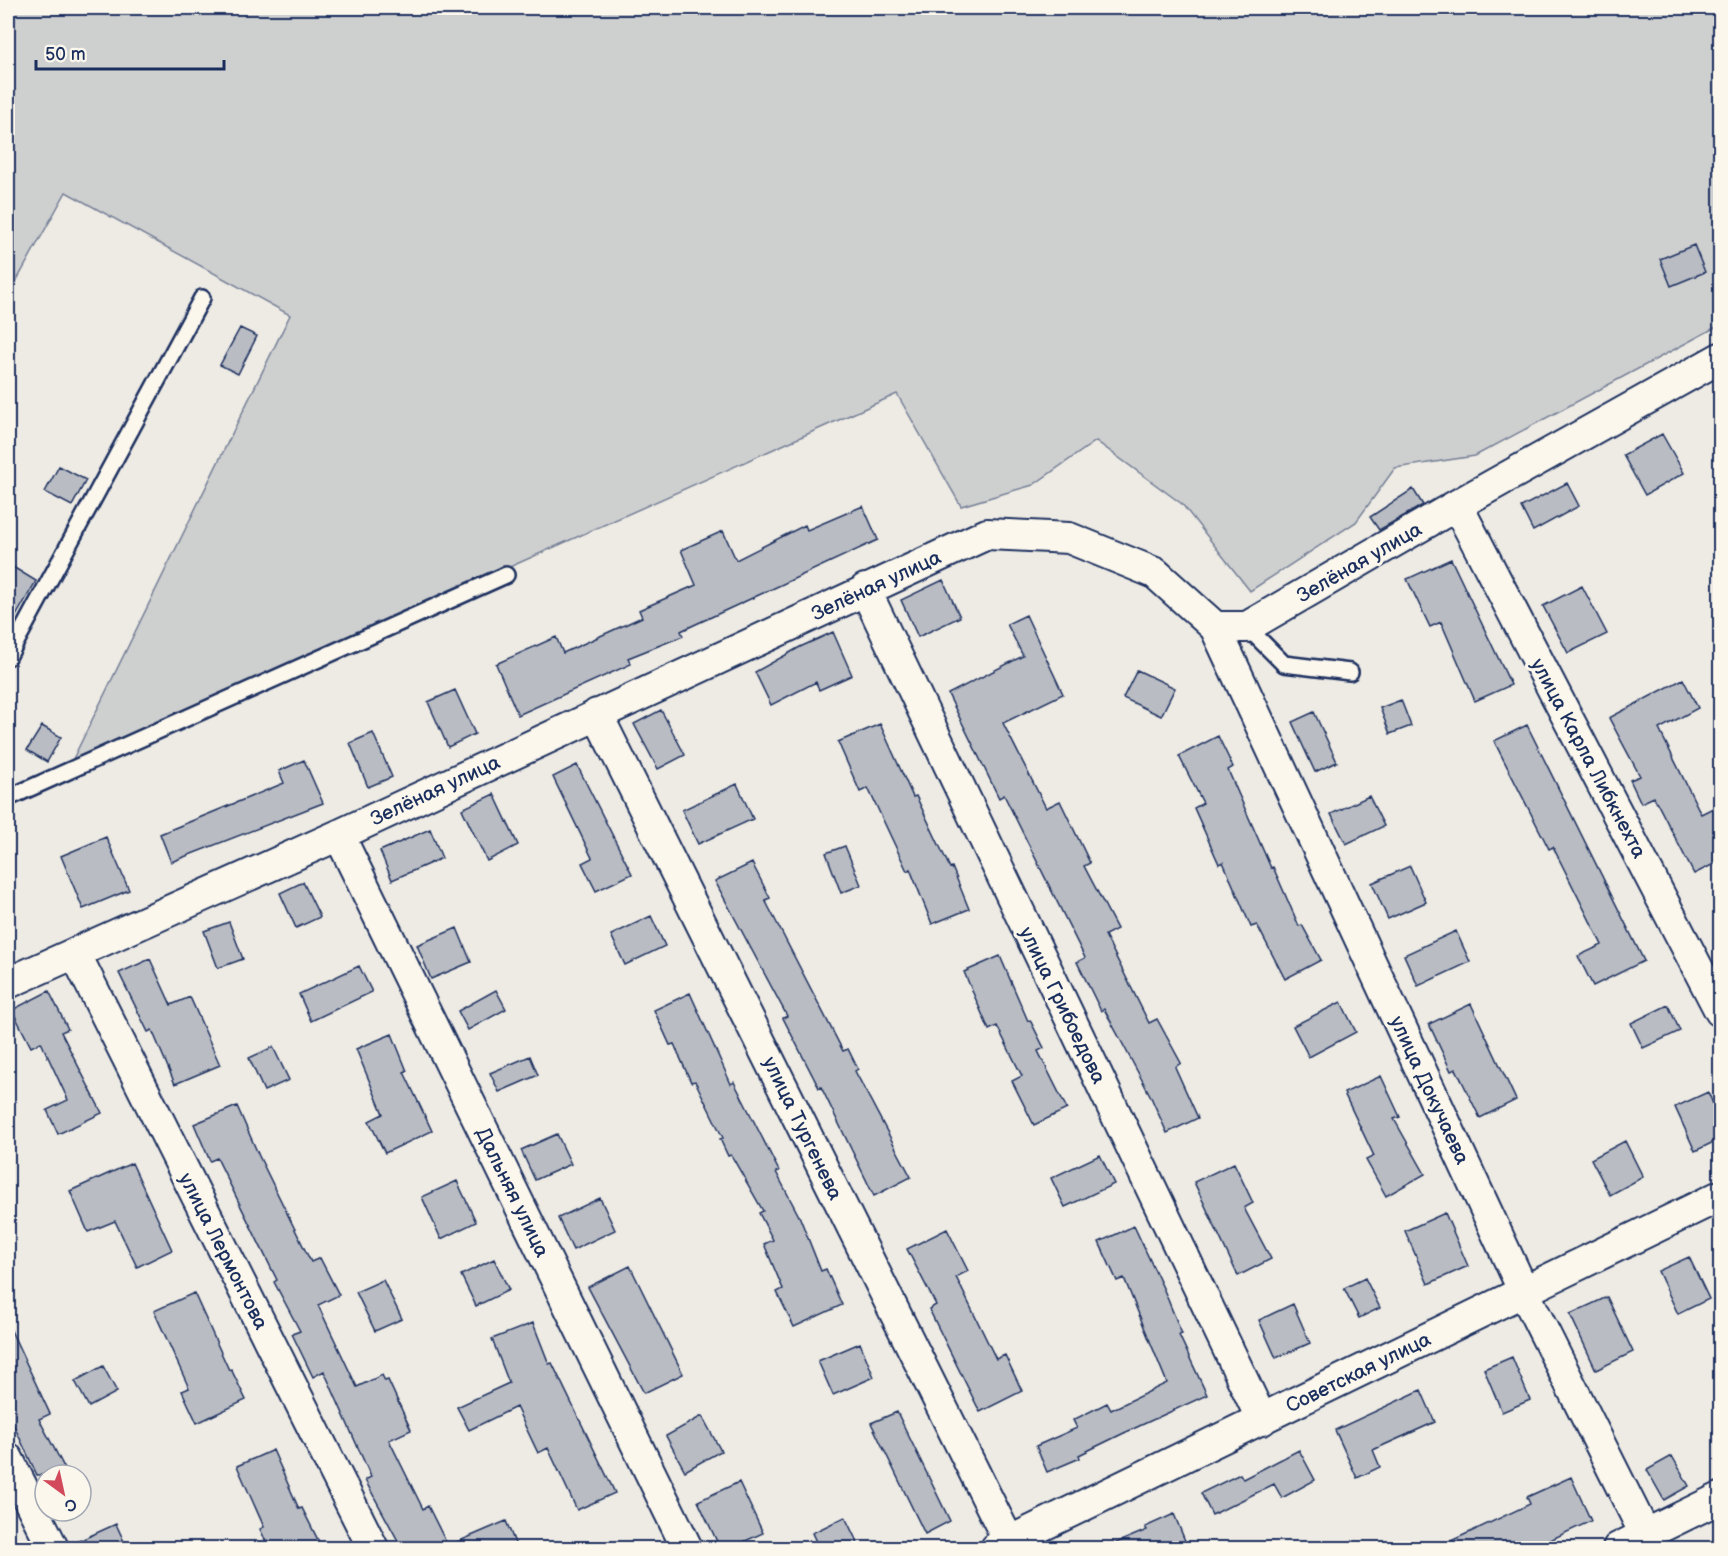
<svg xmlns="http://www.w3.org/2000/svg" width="1728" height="1556" viewBox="0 0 1728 1556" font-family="'Balsamiq Sans',sans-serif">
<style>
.green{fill:#cecfcf;stroke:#747f96;stroke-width:1.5}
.building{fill:#b9bcc3;stroke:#1b2f5e;stroke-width:1.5}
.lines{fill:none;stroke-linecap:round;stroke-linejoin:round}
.lane-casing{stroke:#1b2f5e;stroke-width:20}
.street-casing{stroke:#1b2f5e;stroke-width:34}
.lane{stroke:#fbf7ec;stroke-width:15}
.street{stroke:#fbf7ec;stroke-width:30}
.labels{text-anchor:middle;stroke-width:6;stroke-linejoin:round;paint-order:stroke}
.street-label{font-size:20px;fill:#1b2f5e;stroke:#fbf7ec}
</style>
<rect width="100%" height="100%" fill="#eeebe4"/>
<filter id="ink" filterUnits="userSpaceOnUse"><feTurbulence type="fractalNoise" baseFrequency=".0167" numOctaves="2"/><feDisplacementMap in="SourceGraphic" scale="12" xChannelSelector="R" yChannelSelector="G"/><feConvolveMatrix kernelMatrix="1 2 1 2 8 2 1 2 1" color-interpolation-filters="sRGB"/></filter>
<g filter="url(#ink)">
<path class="green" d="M8,8H1720V325L1475,456L1395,468L1356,522L1250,591L1182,504L1096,441L1033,485L961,506L897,394L71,763L290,315L66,192L8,296Z"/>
<path class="building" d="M1694,245L1705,272L1671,286L1660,259Z
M240,328L257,336L238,374L220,365Z
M1662,434L1684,473L1645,495L1623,455Z
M59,466L86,480L72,506L45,492Z
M1567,483L1579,506L1533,531L1521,507Z
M1413,489L1423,505L1379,530L1370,517Z
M863,506L878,540L681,631L683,636L628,658L631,664L518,715L496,664L556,637L563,653L642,617L639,610L696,585L681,550L723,531L736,560L805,525L807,530Z
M1451,559L1511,685L1475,701L1441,622L1430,627L1407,579Z
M8,564L36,581L8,630Z
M943,580L960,617L918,637L901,600Z
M1582,586L1607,634L1568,653L1543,606Z
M1026,615L1063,694L1003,723L1046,808L1060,801L1090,863L1084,866L1117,929L1105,935L1149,1023L1157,1019L1181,1063L1175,1067L1198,1118L1167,1133L1150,1095L1104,1009L1101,1011L1077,962L1085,958L1004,795L999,798L948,694L1023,656L1007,624Z
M833,632L852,675L819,690L816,682L771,705L755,672L800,647Z
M1137,670L1175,688L1161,716L1123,698Z
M1683,679L1698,708L1659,729L1701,814L1713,808L1720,823V861L1694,874L1654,797L1641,803L1630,780L1640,776L1609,718Z
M455,690L475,734L448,747L428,702Z
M1401,700L1411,726L1390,734L1380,708Z
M661,710L685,755L658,769L634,724Z
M1314,712L1337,762L1315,772L1292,722Z
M880,724L913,797L916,796L950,868L952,867L969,909L932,924L910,869L907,871L868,788L860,792L838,742Z
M1527,725L1644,961L1593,986L1578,956L1602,945L1553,847L1549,849L1494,741Z
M42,726L61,737L47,762L27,750Z
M373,733L392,777L368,787L350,743Z
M1218,736L1233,767L1228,770L1271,868L1273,867L1299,926L1302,925L1321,960L1285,979L1257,925L1251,927L1223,862L1219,864L1194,808L1203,803L1179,756Z
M304,760L323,803L171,862L160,834L284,783L279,771Z
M577,765L632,874L596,891L582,863L592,858L553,777Z
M737,784L753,819L698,844L682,810Z
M494,794L518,845L487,861L462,809Z
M1369,796L1384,826L1346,844L1331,814Z
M430,829L442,858L392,880L380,851Z
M106,837L129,890L83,909L61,856Z
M845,846L861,885L841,893L826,853Z
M752,863L770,898L765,900L843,1051L848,1049L858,1069L855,1071L911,1177L874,1196L821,1087L819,1088L783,1018L787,1016L715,881Z
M1410,866L1426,902L1388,919L1372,883Z
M303,882L320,917L296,928L280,893Z
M651,916L665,946L625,965L611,935Z
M229,922L243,959L218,968L204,931Z
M457,928L471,962L431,979L417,945Z
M1456,931L1470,962L1418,986L1404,955Z
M1000,956L1028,1021L1030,1020L1044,1048L1038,1051L1067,1109L1034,1125L1012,1081L1022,1076L997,1026L989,1030L964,972Z
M150,959L171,1005L190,997L220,1065L175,1084L152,1030L148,1032L119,973Z
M359,966L372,992L311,1021L299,994Z
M496,990L506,1009L468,1030L458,1011Z
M49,991L68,1029L61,1032L102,1113L58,1134L47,1110L68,1100L41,1042L31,1047L12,1010Z
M690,993L731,1084L734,1082L779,1171L776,1172L800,1218L821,1271L826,1269L842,1305L794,1327L777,1292L783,1289L764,1244L773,1240L759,1213L763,1211L731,1155L728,1156L720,1139L723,1138L695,1081L691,1082L674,1044L670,1045L654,1010Z
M1341,1002L1356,1032L1309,1057L1293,1026Z
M1471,1004L1516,1100L1480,1118L1456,1069L1451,1071L1429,1024Z
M1668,1005L1680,1031L1643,1048L1631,1023Z
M392,1034L407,1071L404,1072L432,1131L385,1153L369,1121L383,1114L356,1049Z
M273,1047L289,1080L264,1091L249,1058Z
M530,1056L538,1075L499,1092L490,1073Z
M1381,1076L1400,1117L1394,1119L1425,1174L1386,1196L1366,1160L1374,1156L1344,1093Z
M1708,1092L1720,1120V1139L1695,1151L1675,1107Z
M237,1106L259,1156L311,1262L320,1258L339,1295L318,1305L357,1387L382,1375L385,1381L388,1380L411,1430L389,1440L423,1509L428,1506L448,1546L506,1521L517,1548H402L365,1480L371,1477L324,1371L313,1377L292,1334L300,1331L274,1282L277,1280L217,1158L210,1161L194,1124Z
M557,1134L571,1164L535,1180L521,1150Z
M1625,1141L1643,1177L1610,1195L1591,1159Z
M1100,1155L1114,1184L1065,1207L1051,1178Z
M132,1163L172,1250L137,1267L115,1221L88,1232L70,1191Z
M1234,1163L1253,1203L1244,1208L1271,1259L1238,1276L1194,1182Z
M457,1181L476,1222L441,1239L422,1197Z
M600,1198L615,1230L573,1250L558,1218Z
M1445,1213L1468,1266L1428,1284L1405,1231Z
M1134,1226L1164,1290L1182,1334L1179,1335L1207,1395L1122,1434L1079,1455L1080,1458L1047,1472L1036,1446L1077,1428L1073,1420L1107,1403L1111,1410L1167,1383L1124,1278L1117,1281L1099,1242Z
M947,1229L968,1271L956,1277L996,1359L1005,1355L1022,1391L980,1412L929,1309L936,1305L907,1249Z
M1689,1257L1709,1299L1678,1314L1658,1271Z
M494,1259L509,1290L476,1306L461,1275Z
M630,1266L683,1374L644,1393L588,1287Z
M1365,1278L1380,1308L1359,1318L1344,1288Z
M383,1280L402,1319L375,1331L356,1292Z
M194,1293L229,1370L231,1369L246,1400L197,1423L182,1391L189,1388L154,1311Z
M1607,1297L1633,1352L1596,1370L1570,1314Z
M1293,1304L1310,1343L1276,1358L1259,1320Z
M533,1323L549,1364L552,1363L615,1493L577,1510L548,1448L538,1453L516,1407L469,1430L457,1407L509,1383L492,1339Z
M8,1324L50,1414L39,1419L68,1475H37L8,1413Z
M860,1343L874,1377L833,1395L818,1361Z
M1512,1357L1530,1400L1502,1412L1484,1369Z
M103,1366L117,1392L89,1407L75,1381Z
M1421,1390L1435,1422L1373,1450L1380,1467L1357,1478L1335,1430Z
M897,1412L950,1521L925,1534L871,1423Z
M702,1416L721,1451L685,1471L666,1436Z
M273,1450L299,1509L302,1508L319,1542L307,1548H269L260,1529L264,1527L237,1466Z
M1299,1450L1315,1480L1282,1498L1274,1484L1212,1515L1201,1493L1240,1474L1243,1479Z
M1672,1456L1689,1486L1664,1500L1647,1470Z
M1571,1477L1591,1521L1533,1548H1436L1530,1504L1527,1497Z
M739,1482L763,1533L730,1548H720L698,1501Z
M1174,1514L1188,1548H1104L1147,1530L1145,1527Z
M845,1517L860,1548H819L812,1533Z
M116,1524L127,1548H70V1545Z"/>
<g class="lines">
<defs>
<path id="lane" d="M1247,627L1284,664L1350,672
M8,657L202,298
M8,798L506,575"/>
<path id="street" d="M1457,505L1720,1011
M865,589L1262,1420
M1215,627L1524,1292L1652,1548
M597,714L1009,1542
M339,835L687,1548
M75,953L373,1548
M8,983L339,835L987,534L1069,538L1155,573L1215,627H1247L1457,505L1720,358
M8,1459L53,1548
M996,1548L1720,1196
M1618,1548L1720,1498"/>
</defs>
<use href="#lane" class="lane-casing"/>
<use href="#street" class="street-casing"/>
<use href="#lane" class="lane"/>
<use href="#street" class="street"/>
</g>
</g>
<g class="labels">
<g class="street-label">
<text transform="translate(1359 562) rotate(-30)" y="7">Зелёная улица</text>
<text transform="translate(876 585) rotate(-25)" y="7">Зелёная улица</text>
<text transform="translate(1589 758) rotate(62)" y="7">улица Карла Либкнехта</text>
<text transform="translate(435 790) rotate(-25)" y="7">Зелёная улица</text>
<text transform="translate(1063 1005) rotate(64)" y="7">улица Грибоедова</text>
<text transform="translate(1430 1090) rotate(65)" y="7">улица Докучаева</text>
<text transform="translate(803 1128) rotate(64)" y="7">улица Тургенева</text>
<text transform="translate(513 1192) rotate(64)" y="7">Дальняя улица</text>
<text transform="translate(224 1251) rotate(63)" y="7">улица Лермонтова</text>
<text transform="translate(1358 1372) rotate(-26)" y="7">Советская улица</text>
</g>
</g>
<rect width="1728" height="1556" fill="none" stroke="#fbf7ec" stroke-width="30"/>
<rect x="15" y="15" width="1698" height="1526" fill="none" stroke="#1b2f5e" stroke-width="2" filter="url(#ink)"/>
<g transform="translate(63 1493) rotate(147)"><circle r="28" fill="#fbf7ec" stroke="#a1a7b3" stroke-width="1.5"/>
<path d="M0-4.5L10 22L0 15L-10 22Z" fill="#d1495b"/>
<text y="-9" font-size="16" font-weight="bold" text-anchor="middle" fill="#1b2f5e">С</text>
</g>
<path d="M36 60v9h188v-9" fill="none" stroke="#1b2f5e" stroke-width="3"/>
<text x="45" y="60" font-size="18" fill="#1b2f5e" stroke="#fbf7ec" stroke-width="4.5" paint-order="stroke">50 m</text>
</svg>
